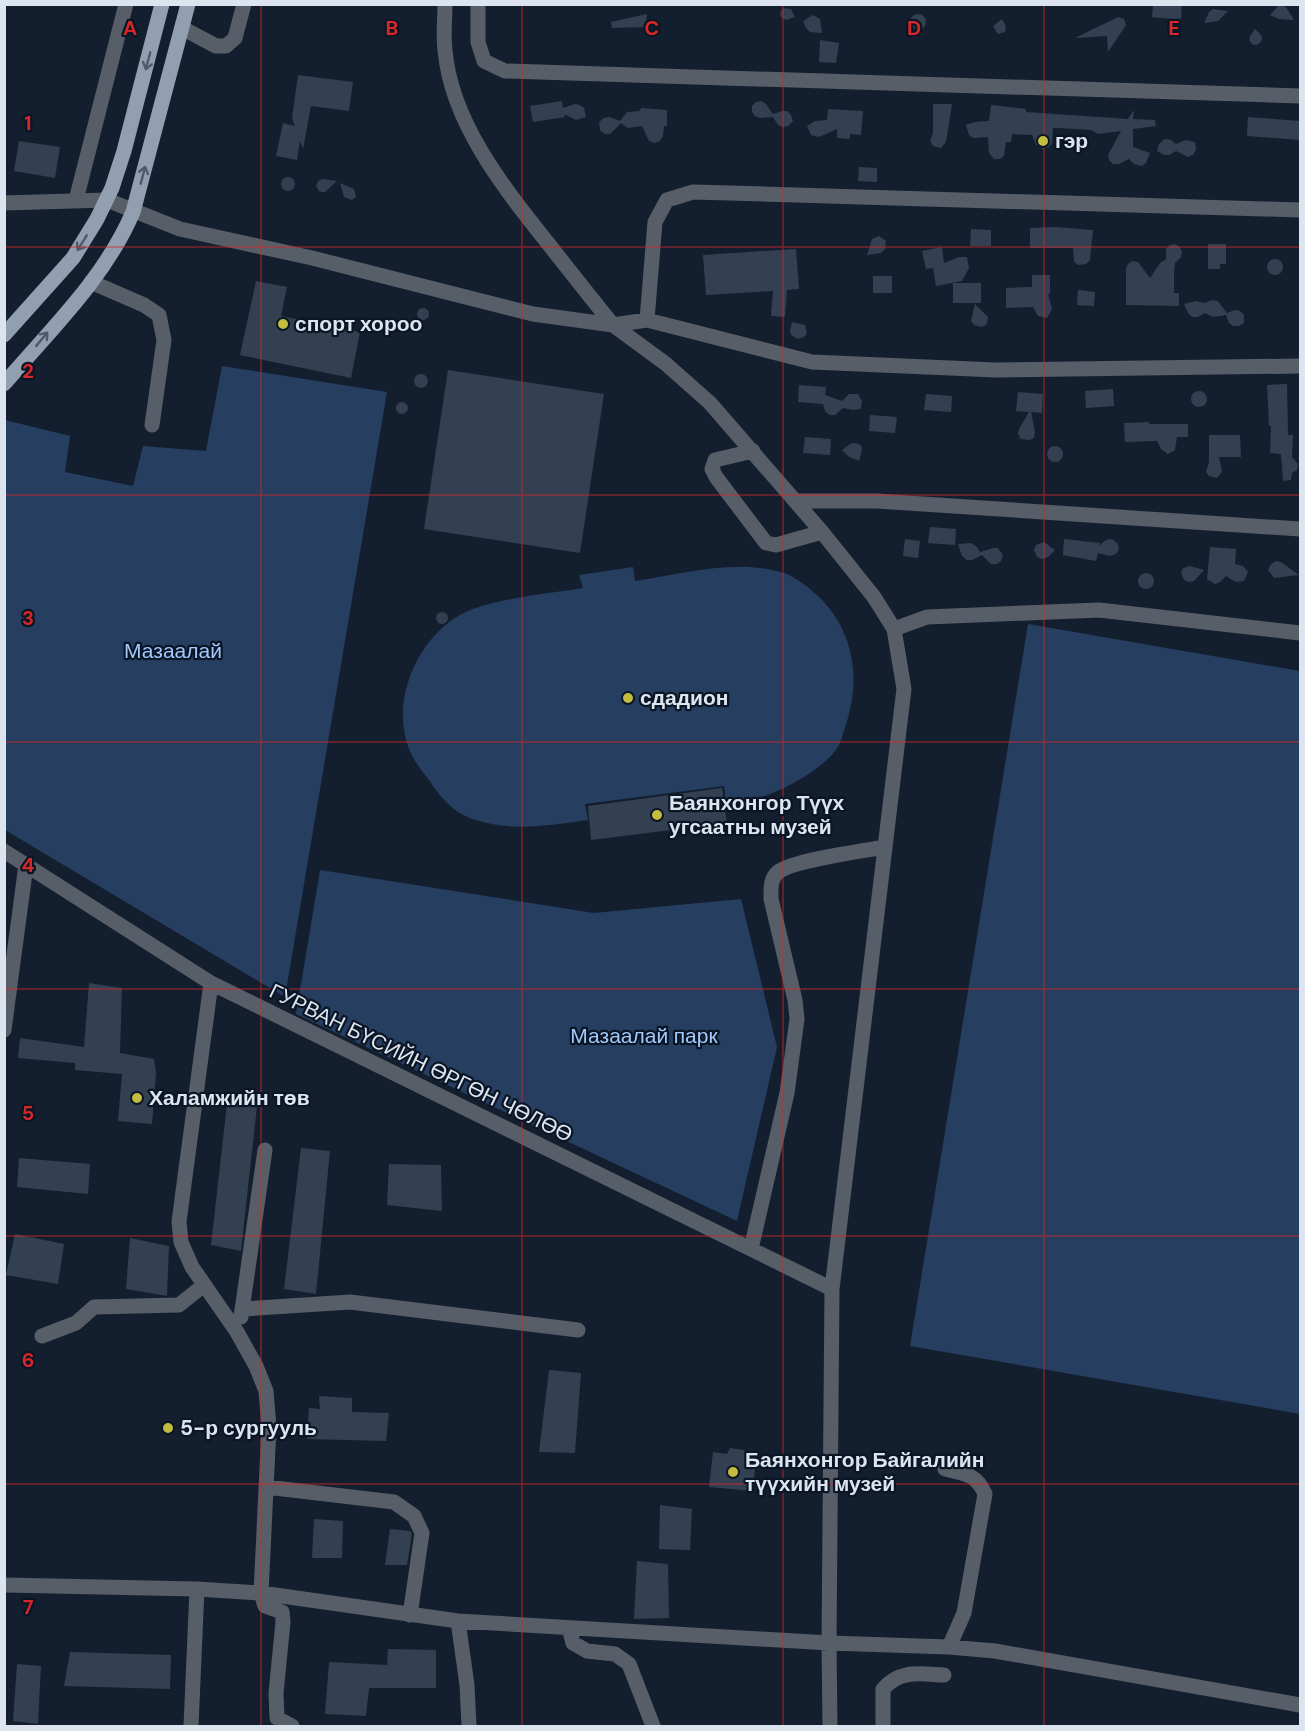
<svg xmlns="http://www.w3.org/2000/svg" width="1305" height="1731" viewBox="0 0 1305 1731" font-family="'DM Sans',sans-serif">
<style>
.green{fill:#263e60}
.building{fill:#334052}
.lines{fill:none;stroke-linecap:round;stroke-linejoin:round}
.minor{stroke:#585e67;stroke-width:15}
.major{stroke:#919fb1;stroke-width:15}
.oneway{stroke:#4e5a6b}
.grid{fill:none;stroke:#d62828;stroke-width:1.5;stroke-opacity:0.55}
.poi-dot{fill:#c2bd3f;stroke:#0a1525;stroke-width:2}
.labels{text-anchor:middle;stroke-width:4.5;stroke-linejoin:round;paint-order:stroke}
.poi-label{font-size:21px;font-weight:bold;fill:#dce4ef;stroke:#0a1525;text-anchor:start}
.park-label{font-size:21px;fill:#a3c8fc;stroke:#0a1525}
.street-label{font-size:21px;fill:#dce4ef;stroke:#0a1525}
.grid-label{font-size:20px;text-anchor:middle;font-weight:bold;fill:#d62828;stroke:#0a1525;stroke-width:4.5;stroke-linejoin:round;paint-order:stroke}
</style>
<rect width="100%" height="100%" fill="#131f2f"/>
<path class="green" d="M222,366L387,392L285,997L5,830V420L70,436L65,472L133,486L143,446L206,451Z
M633,567L635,581C683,574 737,558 784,573C796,577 809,588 818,596C853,629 861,677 847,721C844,730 841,744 835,751C821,770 781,792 758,798C749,801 736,800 726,801L724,786L585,804L588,820C551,825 513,832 476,820C454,814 441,798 429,780C422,771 413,760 409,749C391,703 415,644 455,618C483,599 548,594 583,588L579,575Z
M1028,624L1300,671V1414L910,1346Z
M320,870L594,913L741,899L777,1047L737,1221L296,1014Z"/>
<path class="building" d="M1153,4H1182L1181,20L1152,17Z
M1279,5L1286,7L1294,20L1279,19L1270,15Z
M783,8L791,9L795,17L786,20L781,17L780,13Z
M1213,9L1228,11L1218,21L1204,23L1209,12Z
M647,14L646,27L612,28L611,22Z
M910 22a8 8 0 1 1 16 0a8 8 0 1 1-16 0Z
M813,15L820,19L822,33L810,32L806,28L803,21Z
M1118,17L1124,19L1126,25L1108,52L1107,36L1075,38Z
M1002,19L1006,26L1005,32L998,34L993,26Z
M1255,29L1261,35L1262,39L1260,43L1256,45L1252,44L1249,40L1250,36Z
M820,40L839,43L836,63L819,62Z
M298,75L353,82L349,111L311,106L303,149L300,141L297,160L276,156L283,123L295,126L292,118Z
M562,101L563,108L575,104L580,105L584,108L586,117L576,120L564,114L565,117L533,122L530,106Z
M761,101L766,104L773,114L782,111H787L791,115L793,121L788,126L783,127L778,125L773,117L760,118L755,116L752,112V106L756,102Z
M933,104H952L946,142L941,148L933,146L930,141L933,133Z
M991,105L1026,109V112L1128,119L1134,110L1133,119L1155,120L1156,126L1133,129V147L1150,153L1146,163L1142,166L1134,164L1129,159L1119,164H1113L1109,160L1108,155L1121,131L1098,134L1091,130L1058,128H1053L1052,143L1049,147L1043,149L1036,145L1032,135L1012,134L1011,142H1006L1004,156L1000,159H994L989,153L988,137L973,138L969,135L966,125L975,122L989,121Z
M641,108L667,110V126H664L663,136L660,141L654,143L649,141L642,126L628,128L621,123L610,134H605L600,130L599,122L604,118L609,117L620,121L627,112L640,111Z
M828,109L863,111L861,135L850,134V139L837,138V129L819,137L811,135L807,126L815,121L827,120Z
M1248,117L1300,121V140L1247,136Z
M1165,139L1171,140L1176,144L1186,140L1195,142L1196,150L1193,155L1188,157L1176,151L1169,155H1164L1157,151L1159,144Z
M19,141L60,147L55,178L14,171Z
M859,167L877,168V182L858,181Z
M281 184a7 7 0 1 1 14 0a7 7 0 1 1-14 0Z
M322,179L337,181L325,192H322L319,191L316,186L318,181Z
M340,183L354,189L356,197L352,200L344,197Z
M1054,227L1093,230L1090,260L1086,264L1078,265L1074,262L1073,248H1030V228Z
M971,229L991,230V246H970Z
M879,236L886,241L885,249L881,253L867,255L872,239Z
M1175,244L1180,247L1182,252L1181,257L1175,263L1174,273V293H1179V306L1126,305V269L1128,264L1132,261L1138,262L1150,278L1160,263L1166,259V249L1170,245Z
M1208,244H1226V264H1220V269H1208Z
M942,247L944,263L959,257H967L969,268L962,281L936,286L933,268L926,269L922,251Z
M796,249L799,289L787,290L785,317L771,316L773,291L706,295L703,255Z
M1267 267a8 8 0 1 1 16 0a8 8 0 1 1-16 0Z
M1032,275H1050V294H1048L1052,309L1047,318L1038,316L1033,307L1006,308V288L1032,287Z
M873,276H892V293H873Z
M256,281L287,287L281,316L360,332L351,378L240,355Z
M953,283H981V303H953Z
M1078,290L1095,292L1094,306L1077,305Z
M1212,300L1218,301L1227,313L1235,310L1240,311L1244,315V323L1239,326H1233L1229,323L1226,315L1213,317L1205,313L1198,317H1192L1188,313L1184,304L1196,301L1204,303Z
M975,304L988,317L987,324L982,327L974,325L971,321Z
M417 314a6 6 0 1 1 12 0a6 6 0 1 1-12 0Z
M792,322L805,325L807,333L804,337L798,339L791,335L790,330Z
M448,370L604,394L580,553L424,529Z
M414 381a7 7 0 1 1 14 0a7 7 0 1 1-14 0Z
M1287,384L1288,435H1293L1292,457L1298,464L1297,470L1292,473L1291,480L1283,481L1281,454L1270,453L1271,426H1269L1267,385Z
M799,385L826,387L825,395L842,401L849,394H858L862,401L861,409L853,410L843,408L835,415H830L825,411L823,404L798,402Z
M1113,389L1114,406L1086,408L1085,391Z
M1191 399a8 8 0 1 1 16 0a8 8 0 1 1-16 0Z
M1018,392L1043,394L1042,413L1031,412L1035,432L1034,438L1029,440L1021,439L1018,434L1019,429L1029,412L1016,411Z
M926,394L952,396L951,412L924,410Z
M396 408a6 6 0 1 1 12 0a6 6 0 1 1-12 0Z
M870,415L897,417L895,433L869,431Z
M1149,422V424H1188V437H1177L1175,450L1168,454L1161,449L1157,441L1125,442L1124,423Z
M1209,435H1240L1241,457H1219L1222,472L1217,478L1209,476L1206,472L1209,462Z
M805,437L831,439L830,455L803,453Z
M855,443L861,445L862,450L859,461L849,457L842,450L850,444Z
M1047 454a8 8 0 1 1 16 0a8 8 0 1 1-16 0Z
M930,527L956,529L955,545L928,543Z
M905,539L920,541L918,558L903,556Z
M1064,539L1100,543L1099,546L1106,540L1112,539L1118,544L1119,549L1116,554L1110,556L1098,553L1096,561L1063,555Z
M1044,542L1055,550L1048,557L1042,559L1037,557L1034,550L1036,545Z
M971,543L976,546L980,552L993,548H998L1003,555L1001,561L997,564H991L982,555L972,560H967L962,556L958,544Z
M1210,547L1236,549L1235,564L1243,566L1248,572L1244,581L1236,582L1226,576L1220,582L1215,584L1207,579Z
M1276,561L1281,562L1299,575L1274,578L1268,570L1271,564Z
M1190,566L1204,570L1194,581L1189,582L1184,580L1181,573L1183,568Z
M1138 581a8 8 0 1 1 16 0a8 8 0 1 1-16 0Z
M436 618a6 6 0 1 1 12 0a6 6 0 1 1-12 0Z
M722,788L727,823L591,840L588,806Z
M89,983L122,988L120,1053L154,1059L156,1073L152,1124L118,1121L122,1074L75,1070V1063L18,1058L20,1038L84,1047Z
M227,1104L257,1106L241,1251L211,1245Z
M301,1148L330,1151L316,1294L284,1289Z
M19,1158L90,1164L88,1194L17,1187Z
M389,1164L441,1165L442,1211L387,1205Z
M15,1234L64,1244L58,1284L6,1275Z
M130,1238L169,1246L167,1296L126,1289Z
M549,1370L581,1373L575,1453L539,1452Z
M319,1396L352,1398V1412L389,1413L386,1441L307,1439L309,1408L320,1409Z
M730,1448L744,1450L746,1455L756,1456L753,1491L709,1487L713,1452L727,1454Z
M660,1505L692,1509L690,1550L659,1549Z
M314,1519L343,1521L342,1558H312Z
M390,1529L410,1531L412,1534L407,1565H385Z
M637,1561L668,1564L669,1618L634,1619Z
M388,1649L436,1650V1688H369L366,1716L325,1714L329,1662L387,1665Z
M70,1652L171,1655L170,1689L64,1686Z
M17,1664L41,1666L38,1724L13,1721Z"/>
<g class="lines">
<path class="minor" d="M445,4C445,20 443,35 445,50C451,122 504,188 547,242C569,270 591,298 613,325L647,320L812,362L996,370L1300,366
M478,4V42L484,61L505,71L1300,96
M182,28L216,46H226L235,38L244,4
M76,200L126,4
M4,203L107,200L180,229L312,258L533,314L613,325L666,364L710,403L822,532L874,597L894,629L904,689L832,1289L829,1643L830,1726
M91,282L144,305L159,315L164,340L152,425
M647,320L655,222L667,200L693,192L1300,210
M753,451L715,460L712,469L716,477L766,543L776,545L822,532
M797,501H877L1300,529
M894,629L927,617L1099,610L1300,633
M4,851L211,983L832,1289
M211,983L182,1199L179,1222L181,1242L192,1267L237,1332L256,1366L266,1391L269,1427L261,1593L265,1606L282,1612L283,1622L276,1693L277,1718L292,1726
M4,1030L26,865
M751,1249L787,1093L797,1019L795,1000L771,899C771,889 770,879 778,872C794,860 862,851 885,847
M243,1309L350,1302L578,1330
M241,1317L265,1150
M42,1336L76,1323L94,1307L179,1305L204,1285
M945,1469C963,1473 977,1474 985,1494L964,1613L949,1647
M266,1487L394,1502L414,1516L422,1533L410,1615
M4,1585L197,1589L261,1593L458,1621L829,1643L949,1647L995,1651L1300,1705
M458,1621L467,1685L469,1726
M569,1628L573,1643L587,1651L615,1654L629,1664L653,1726
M191,1726L197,1589
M883,1726V1689C900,1669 921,1674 944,1675"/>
<path class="major" d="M4,335L73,258L97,219L112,188L124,151L162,4
M4,384C51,329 105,278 133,212L188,4"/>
</g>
<defs><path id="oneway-shaft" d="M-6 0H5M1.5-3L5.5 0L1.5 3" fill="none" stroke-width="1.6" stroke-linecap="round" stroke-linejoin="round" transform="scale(1.5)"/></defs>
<g class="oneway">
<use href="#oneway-shaft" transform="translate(148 61) rotate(105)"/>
<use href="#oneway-shaft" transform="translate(143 175) rotate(-75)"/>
<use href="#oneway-shaft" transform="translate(82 243) rotate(122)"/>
<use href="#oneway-shaft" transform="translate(42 339) rotate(-50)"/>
</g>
<path class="grid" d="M261,4V1726M522,4V1726M783,4V1726M1044,4V1726M4,247H1300M4,495H1300M4,742H1300M4,989H1300M4,1236H1300M4,1484H1300"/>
<g class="poi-dot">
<circle cx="1043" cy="141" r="6"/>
<circle cx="283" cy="324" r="6"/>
<circle cx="628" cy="698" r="6"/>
<circle cx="657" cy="815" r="6"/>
<circle cx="137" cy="1098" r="6"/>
<circle cx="168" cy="1428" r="6"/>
<circle cx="733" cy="1472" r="6"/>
</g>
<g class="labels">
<g class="poi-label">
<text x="1055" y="148">гэр</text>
<text x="295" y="331">спорт хороо</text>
<text x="640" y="705">сдадион</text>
<text x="669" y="810">Баянхонгор Түүх<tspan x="669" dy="24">угсаатны музей</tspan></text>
<text x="149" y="1105">Халамжийн төв</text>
<text x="180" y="1435">5-р сургууль</text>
<text x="745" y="1467">Баянхонгор Байгалийн<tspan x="745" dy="24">түүхийн музей</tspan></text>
</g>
<g class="park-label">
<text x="173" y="658">Мазаалай</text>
<text x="644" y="1043">Мазаалай парк</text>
</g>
<g class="street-label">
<text transform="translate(421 1063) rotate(26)" y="7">ГУРВАН БҮСИЙН ӨРГӨН ЧӨЛӨӨ</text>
</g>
</g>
<g class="grid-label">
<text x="130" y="35">A</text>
<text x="392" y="35">B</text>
<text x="652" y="35">C</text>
<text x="914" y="35">D</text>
<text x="1174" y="35">E</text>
<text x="28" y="130">1</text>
<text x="28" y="378">2</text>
<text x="28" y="625">3</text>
<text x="28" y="872">4</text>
<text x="28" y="1120">5</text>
<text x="28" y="1367">6</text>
<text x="28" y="1614">7</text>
</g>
<rect width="1305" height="1731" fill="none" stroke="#dce4ef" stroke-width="12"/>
</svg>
